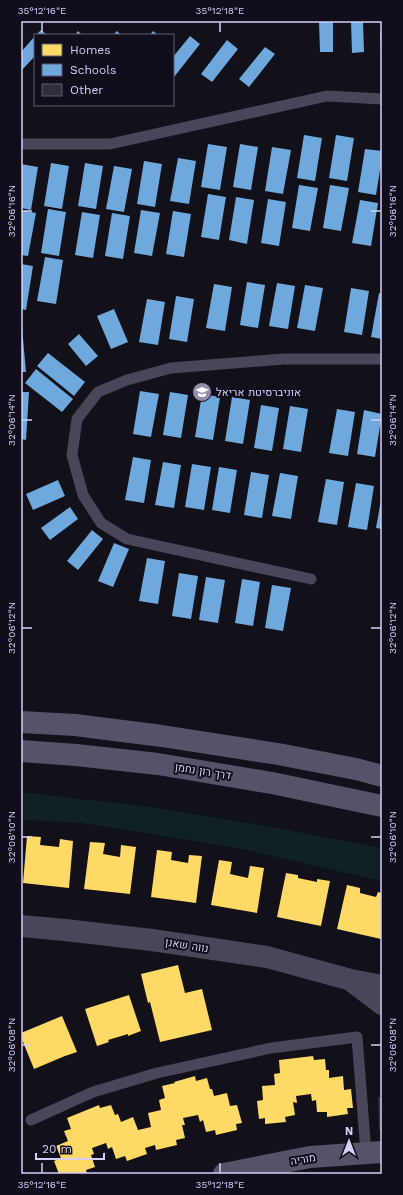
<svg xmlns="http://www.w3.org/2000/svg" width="403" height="1195" viewBox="0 0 403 1195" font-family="'Work Sans',Heebo,sans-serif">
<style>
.green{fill:#112123}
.homes{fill:#ffd966}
.schools{fill:#6fa8dc}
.building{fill:#302e3a}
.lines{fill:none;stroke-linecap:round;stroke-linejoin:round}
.lane{stroke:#484658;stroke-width:11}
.street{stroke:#484658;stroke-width:22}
.secondary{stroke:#55536a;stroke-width:22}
.ticks{fill:none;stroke:#d5cef9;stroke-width:1.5}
.labels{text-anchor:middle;stroke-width:4;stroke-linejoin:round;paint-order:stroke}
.poi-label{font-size:11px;fill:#d5cef9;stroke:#110d1b;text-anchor:start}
.street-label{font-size:11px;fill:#d5cef9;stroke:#110d1b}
.neatline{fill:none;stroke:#d5cef9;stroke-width:1.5}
.ticks-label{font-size:10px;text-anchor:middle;fill:#d5cef9}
</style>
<rect width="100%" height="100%" fill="#121018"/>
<path class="green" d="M21,792L159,808L265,826L382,848V881L238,848L82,823L21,820Z"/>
<path class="homes" d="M27,836L41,837L40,845L59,847L60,839L73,841L69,888L23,883Z
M90,842L105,843L103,854L120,857L121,845L136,847L130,894L84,889Z
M157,850L172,852L171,860L188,863L189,855L202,856L196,903L151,897Z
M219,860L232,862L230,874L248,878L250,866L264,868L257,913L211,905Z
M286,873L298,875V878L317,882V879L330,881L321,926L277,917Z
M347,885L360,888V893L376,897L378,892L382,893V935L381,939L337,929Z
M178,965L185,993L202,989L212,1030L160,1042L150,1002L148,1003L141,974Z
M129,995L141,1031L128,1036V1034L108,1040L109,1042L97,1046L85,1009Z
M62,1016L77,1052L65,1056L34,1069L21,1037V1033Z
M313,1056L314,1060L325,1059L326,1070H329V1078L343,1076L344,1090L351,1089L353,1108H347L348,1114L327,1117V1112H317L316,1100L312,1101L311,1094L296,1096L297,1103L293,1102L295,1115L285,1117L286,1122L265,1124V1118L259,1119L257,1101L263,1100L262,1086L275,1085L274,1074L280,1073L279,1060Z
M195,1076L196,1081L207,1078L210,1089H212L214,1096L227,1093L230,1106L237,1105L242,1123L236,1124L237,1130L216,1135L215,1130L206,1132L203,1120L200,1122L198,1115L183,1118L185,1125H182L185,1138L176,1140L177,1145L156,1150L155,1145L145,1148L147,1154L127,1161L125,1156L116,1159L112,1147L108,1149L106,1143L92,1148L94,1154L91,1155L95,1167L86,1170L87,1174H59L54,1161L61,1158L56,1146L68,1141L64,1131L71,1129L67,1118L99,1105L100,1108L111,1105L115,1115L118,1114L121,1122L133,1117L138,1130L151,1127L148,1113L161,1110L159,1100L165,1098L162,1086L175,1083L174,1082Z"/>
<path class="schools" d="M319,21H333V52H320Z
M351,21H363L364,52L352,53Z
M41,30L47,35H36Z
M78,31L82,35H75Z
M117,31L121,35H113Z
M153,31L158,35H150Z
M382,31V51H381L380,32Z
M35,36V56L22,70L21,68V52Z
M190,36L200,44L174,77L173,76V57Z
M227,40L238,49L212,82L201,74Z
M265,47L275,54L249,87L239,79Z
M304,135L322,138L315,181L297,178Z
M336,135L354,138L347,181L329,178Z
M208,144L227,147L220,190L201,187Z
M240,144L258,147L251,190L233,187Z
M272,147L291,150L283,194L265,191Z
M365,149L382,151V158L376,195L358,192Z
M178,158L196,161L189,204L170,201Z
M144,161L162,164L155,207L137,204Z
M51,163L69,166L62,209L44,206Z
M85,163L103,166L96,209L78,206Z
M21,164L38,167L31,210L21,208Z
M114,166L132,169L124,212L106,209Z
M299,185L318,188L310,231L292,228Z
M330,185L349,188L341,231L323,228Z
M208,194L226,197L219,240L201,237Z
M236,197L254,200L247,244L229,240Z
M268,199L286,202L279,246L261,243Z
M360,200L378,203L371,246L352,243Z
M48,209L66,212L59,256L41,253Z
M21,210L36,213L28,256L21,255Z
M141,210L160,213L152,256L134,253Z
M173,211L191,214L184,257L166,254Z
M82,212L100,215L93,258L75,255Z
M112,213L130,216L123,259L105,256Z
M45,257L63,260L56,304L37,301Z
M21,264L33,266L26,310L21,309Z
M247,282L265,285L258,328L240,325Z
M277,283L295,286L288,329L269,326Z
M214,284L232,287L225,331L206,328Z
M305,285L323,288L315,331L297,328Z
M351,288L369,291L362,335L344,332Z
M379,293L382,294V339L371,337Z
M176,296L194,299L187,342L169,339Z
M147,299L165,302L158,345L139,342Z
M114,309L128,342L111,349L97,316Z
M21,327H22L26,372H21Z
M79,334L98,356L86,366L68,344Z
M48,353L85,382L74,396L37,366Z
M36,369L73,399L62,412L25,383Z
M140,391L159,394L151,437L133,434Z
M21,392H29L26,440L21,439Z
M170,392L188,395L181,438L163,435Z
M202,394L220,397L213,440L195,437Z
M232,397L250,400L243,444L225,441Z
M261,405L279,408L272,451L254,448Z
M290,406L308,409L301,452L283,449Z
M337,409L355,412L348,456L329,453Z
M364,410L382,414L375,457L357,454Z
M133,457L151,460L144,503L125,500Z
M163,462L181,465L174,508L155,505Z
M192,464L211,467L204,510L185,507Z
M219,467L237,470L230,513L212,510Z
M251,472L269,475L262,518L244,515Z
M280,473L298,476L291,519L272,516Z
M326,479L344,482L337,525L318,522Z
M58,480L65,496L33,510L26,494Z
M356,483L374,486L367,530L348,527Z
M381,500H382V529L376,528Z
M70,507L78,519L50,540L41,528Z
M92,530L103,539L78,570L67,561Z
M114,543L129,549L113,587L98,581Z
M147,558L165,561L158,604L139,601Z
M179,573L198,576L191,619L172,616Z
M206,577L225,580L218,623L199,620Z
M242,579L260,582L253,626L235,623Z
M272,585L291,588L283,631L265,628Z"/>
<path class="building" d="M378,1097H382V1130H379Z"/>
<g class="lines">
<path class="lane" d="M21,144H110L327,96L382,99
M311,579L127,539L101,523L83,495L72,455L77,419L98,392L127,380L171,368L284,359H382
M31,1120L93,1092L157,1073L271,1048L357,1037L366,1153"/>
<path class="street" d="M21,926L65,930L152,940L267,957L351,980L382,986
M353,982L382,1004"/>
<path class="secondary" d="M21,722L75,725L162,736L278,754L356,769L382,776
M21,751L76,755L158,764L272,783L382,806
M224,1174L310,1157L382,1152"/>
</g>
<path class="ticks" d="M42,22V32M220,22V32M22,211H32M371,211H381M22,420H32M371,420H381M22,628H32M371,628H381M22,837H32M371,837H381M22,1045H32M371,1045H381M42,1163V1173M220,1163V1173"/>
<defs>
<symbol id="university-disc" viewBox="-11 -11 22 22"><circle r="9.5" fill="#918caa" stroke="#110d1b"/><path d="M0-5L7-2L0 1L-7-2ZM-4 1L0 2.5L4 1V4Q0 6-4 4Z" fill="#fff"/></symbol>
</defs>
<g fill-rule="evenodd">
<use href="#university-disc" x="191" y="381" width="22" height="22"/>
</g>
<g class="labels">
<g class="poi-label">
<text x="216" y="396">אוניברסיטת אריאל</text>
</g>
<g class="street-label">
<text transform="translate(203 771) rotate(9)" y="4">דרך רון נחמן</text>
<text transform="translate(187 945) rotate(9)" y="4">נווה שאנן</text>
<text transform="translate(303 1159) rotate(-9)" y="4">מוריה</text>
</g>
</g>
<rect width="403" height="1195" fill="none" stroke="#110d1b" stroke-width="44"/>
<rect x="34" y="34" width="140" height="72" fill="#110d1b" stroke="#5f5a74"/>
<rect x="42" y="44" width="20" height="12" fill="#ffd966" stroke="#5f5a74"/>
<text x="70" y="54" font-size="12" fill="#d5cef9">Homes</text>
<rect x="42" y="64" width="20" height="12" fill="#6fa8dc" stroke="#5f5a74"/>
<text x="70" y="74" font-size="12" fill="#d5cef9">Schools</text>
<rect x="42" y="84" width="20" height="12" fill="#302e3a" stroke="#5f5a74"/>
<text x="70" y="94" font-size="12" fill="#d5cef9">Other</text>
<g transform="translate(349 1141)" stroke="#110d1b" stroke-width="3" paint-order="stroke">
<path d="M0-3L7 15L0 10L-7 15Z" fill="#d5cef9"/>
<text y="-6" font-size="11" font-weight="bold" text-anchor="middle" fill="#d5cef9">N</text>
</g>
<path d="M36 1153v6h68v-6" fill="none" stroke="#d5cef9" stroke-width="2"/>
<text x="42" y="1153" font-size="12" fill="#d5cef9" stroke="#110d1b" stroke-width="3" paint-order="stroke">20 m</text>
<rect x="22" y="22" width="359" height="1151" class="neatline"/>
<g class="ticks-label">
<text x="42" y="14">35°12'16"E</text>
<text x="220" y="14">35°12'18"E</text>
<text transform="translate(11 211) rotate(-90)" y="4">32°06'16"N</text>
<text transform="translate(392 211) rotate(-90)" y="4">32°06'16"N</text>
<text transform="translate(11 420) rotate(-90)" y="4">32°06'14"N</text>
<text transform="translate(392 420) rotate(-90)" y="4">32°06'14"N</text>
<text transform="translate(11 628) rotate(-90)" y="4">32°06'12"N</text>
<text transform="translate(392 628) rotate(-90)" y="4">32°06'12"N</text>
<text transform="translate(11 837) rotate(-90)" y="4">32°06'10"N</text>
<text transform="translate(392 837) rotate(-90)" y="4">32°06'10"N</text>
<text transform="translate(11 1045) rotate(-90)" y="4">32°06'08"N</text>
<text transform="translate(392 1045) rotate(-90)" y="4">32°06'08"N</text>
<text x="42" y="1188">35°12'16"E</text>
<text x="220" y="1188">35°12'18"E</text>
</g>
</svg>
